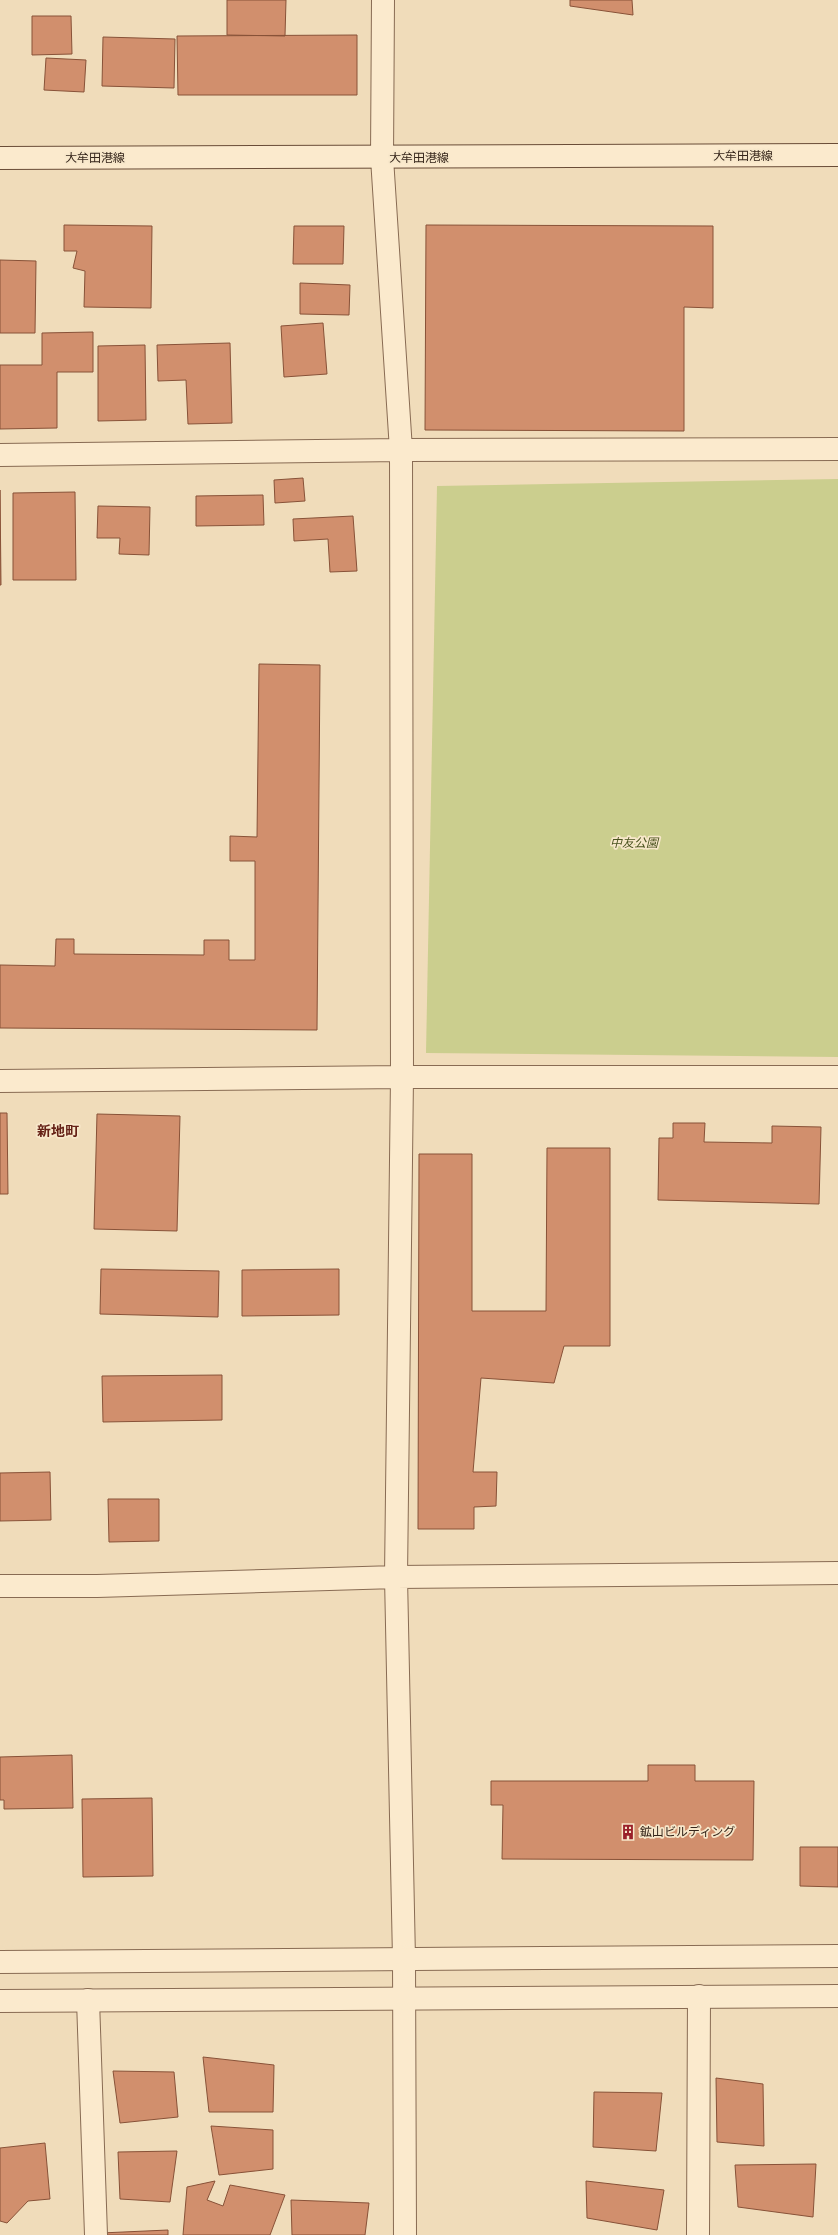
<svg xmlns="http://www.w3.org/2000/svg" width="838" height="2235" viewBox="0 0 838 2235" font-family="'PT Serif','Noto Sans JP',serif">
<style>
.green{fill:#cbce8e}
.building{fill:#d18f6d;stroke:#885238}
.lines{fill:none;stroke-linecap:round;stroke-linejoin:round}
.minor-casing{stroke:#886b53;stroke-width:24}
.tertiary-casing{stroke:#886b53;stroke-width:24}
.secondary-casing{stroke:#694c37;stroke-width:24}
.minor{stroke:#fbeacd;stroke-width:22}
.tertiary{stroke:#fbeacd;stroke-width:22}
.secondary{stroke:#fbeacd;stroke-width:22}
.labels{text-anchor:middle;stroke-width:3.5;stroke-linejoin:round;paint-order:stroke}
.street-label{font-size:12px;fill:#35251a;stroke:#f7e7ca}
.park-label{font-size:12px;font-style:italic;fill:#4a531f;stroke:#f7e7ca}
.poi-label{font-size:12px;fill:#35251a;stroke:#f7e7ca;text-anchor:start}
.quarter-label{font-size:14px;font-weight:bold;fill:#652116;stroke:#f7e7ca}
</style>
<rect width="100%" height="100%" fill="#f0dcba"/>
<path class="green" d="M838,479V1057L426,1053L437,486Z"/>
<path class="building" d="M227,0H286L285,36L227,35Z
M570,0H632L633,15L570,6Z
M32,16H71L72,54L32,55Z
M357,35V95H178L177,36Z
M103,37L175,39L174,88L102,86Z
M46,58L86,60L84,92L44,90Z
M64,225L152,226L151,308L84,307L85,271L73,268L77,251H64Z
M426,225L713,226V308L684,307V431L425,430Z
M294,226H344L343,264H293Z
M0,260L36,261L35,333H0Z
M300,283L350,285L349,315L300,314Z
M323,323L327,374L284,377L281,326Z
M93,332V372H57V428L0,429V365H42V333Z
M230,343L232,423L188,424L186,380L158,381L157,345Z
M145,345L146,420L98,421V346Z
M303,478L305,501L275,503L274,480Z
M0,490L1,585H0Z
M75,492L76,580H13V493Z
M263,495L264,525L196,526V496Z
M98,506L150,507L149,555L119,554L120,538H97Z
M353,516L357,571L330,572L328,539L294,541L293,519Z
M259,664L320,665L317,1030L0,1028V965L55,966L56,939H74V954L204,955V940H229V960H255V861H230V836L257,837Z
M0,1113H7L8,1194H0Z
M97,1114L180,1116L177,1231L94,1229Z
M673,1123H705L704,1142L772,1143V1126L821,1127L819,1204L658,1200L659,1138H673Z
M547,1148H610V1346H564L554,1383L481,1378L473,1472H497L496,1506L474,1507V1529H418L419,1154H472V1311H546Z
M101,1269L219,1271L218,1317L100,1314Z
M339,1269V1315L242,1316V1270Z
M222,1375V1420L103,1422L102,1376Z
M50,1472L51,1520L0,1521V1473Z
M108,1499H159V1541L109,1542Z
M72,1755L73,1808L4,1809V1800H0V1757Z
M648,1765H695V1781H754L753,1860L502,1859L503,1805H491V1781H648Z
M152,1798L153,1876L83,1877L82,1799Z
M800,1847H838V1887L800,1886Z
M203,2057L274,2065L273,2112H209Z
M113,2071L174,2072L178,2117L120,2123Z
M716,2078L763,2084L764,2146L717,2142Z
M594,2092L662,2093L656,2151L593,2147Z
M211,2126L273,2130V2169L219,2175Z
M45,2143L50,2199L28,2201L7,2223L0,2221V2148Z
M177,2151L170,2202L120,2199L118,2152Z
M816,2164L813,2217L738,2207L735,2165Z
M215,2181L207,2200L223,2206L230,2185L285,2195L270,2235H183L187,2187Z
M586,2181L664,2190L657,2230L587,2218Z
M291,2200L369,2203L365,2235H292Z
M168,2230V2235H102L101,2233Z"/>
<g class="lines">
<defs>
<path id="minor" d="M383,0L382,158L401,450L402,1077L396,1577L404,1959L405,2235
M0,455L401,450L838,449
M0,1081L402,1077H838
M0,1586H97L396,1577L838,1573
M88,2000L96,2235
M698,2235L699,1996"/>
<path id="tertiary" d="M0,1962L838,1956
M0,2001L838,1996"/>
<path id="secondary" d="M0,158L838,155"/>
</defs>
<use href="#minor" class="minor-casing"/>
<use href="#tertiary" class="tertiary-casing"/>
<use href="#secondary" class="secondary-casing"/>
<use href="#minor" class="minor"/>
<use href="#tertiary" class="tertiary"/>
<use href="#secondary" class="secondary"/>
</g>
<defs>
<symbol id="building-bare" viewBox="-9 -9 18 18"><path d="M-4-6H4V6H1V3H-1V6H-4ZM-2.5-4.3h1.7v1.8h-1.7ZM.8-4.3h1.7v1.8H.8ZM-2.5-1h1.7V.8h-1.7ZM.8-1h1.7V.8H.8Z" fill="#9a202a" stroke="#f7e7ca" stroke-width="2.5" paint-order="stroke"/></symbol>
</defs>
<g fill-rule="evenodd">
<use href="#building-bare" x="617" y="1821" width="22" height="22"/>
</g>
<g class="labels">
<g class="street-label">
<text x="743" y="160">大牟田港線</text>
<text x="95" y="162">大牟田港線</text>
<text x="419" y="162">大牟田港線</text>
</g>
<g class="park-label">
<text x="634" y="847">中友公園</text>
</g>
<g class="poi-label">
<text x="640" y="1836">鉱山ビルディング</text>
</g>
<g class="quarter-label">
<text x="58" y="1136">新地町</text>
</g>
</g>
</svg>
